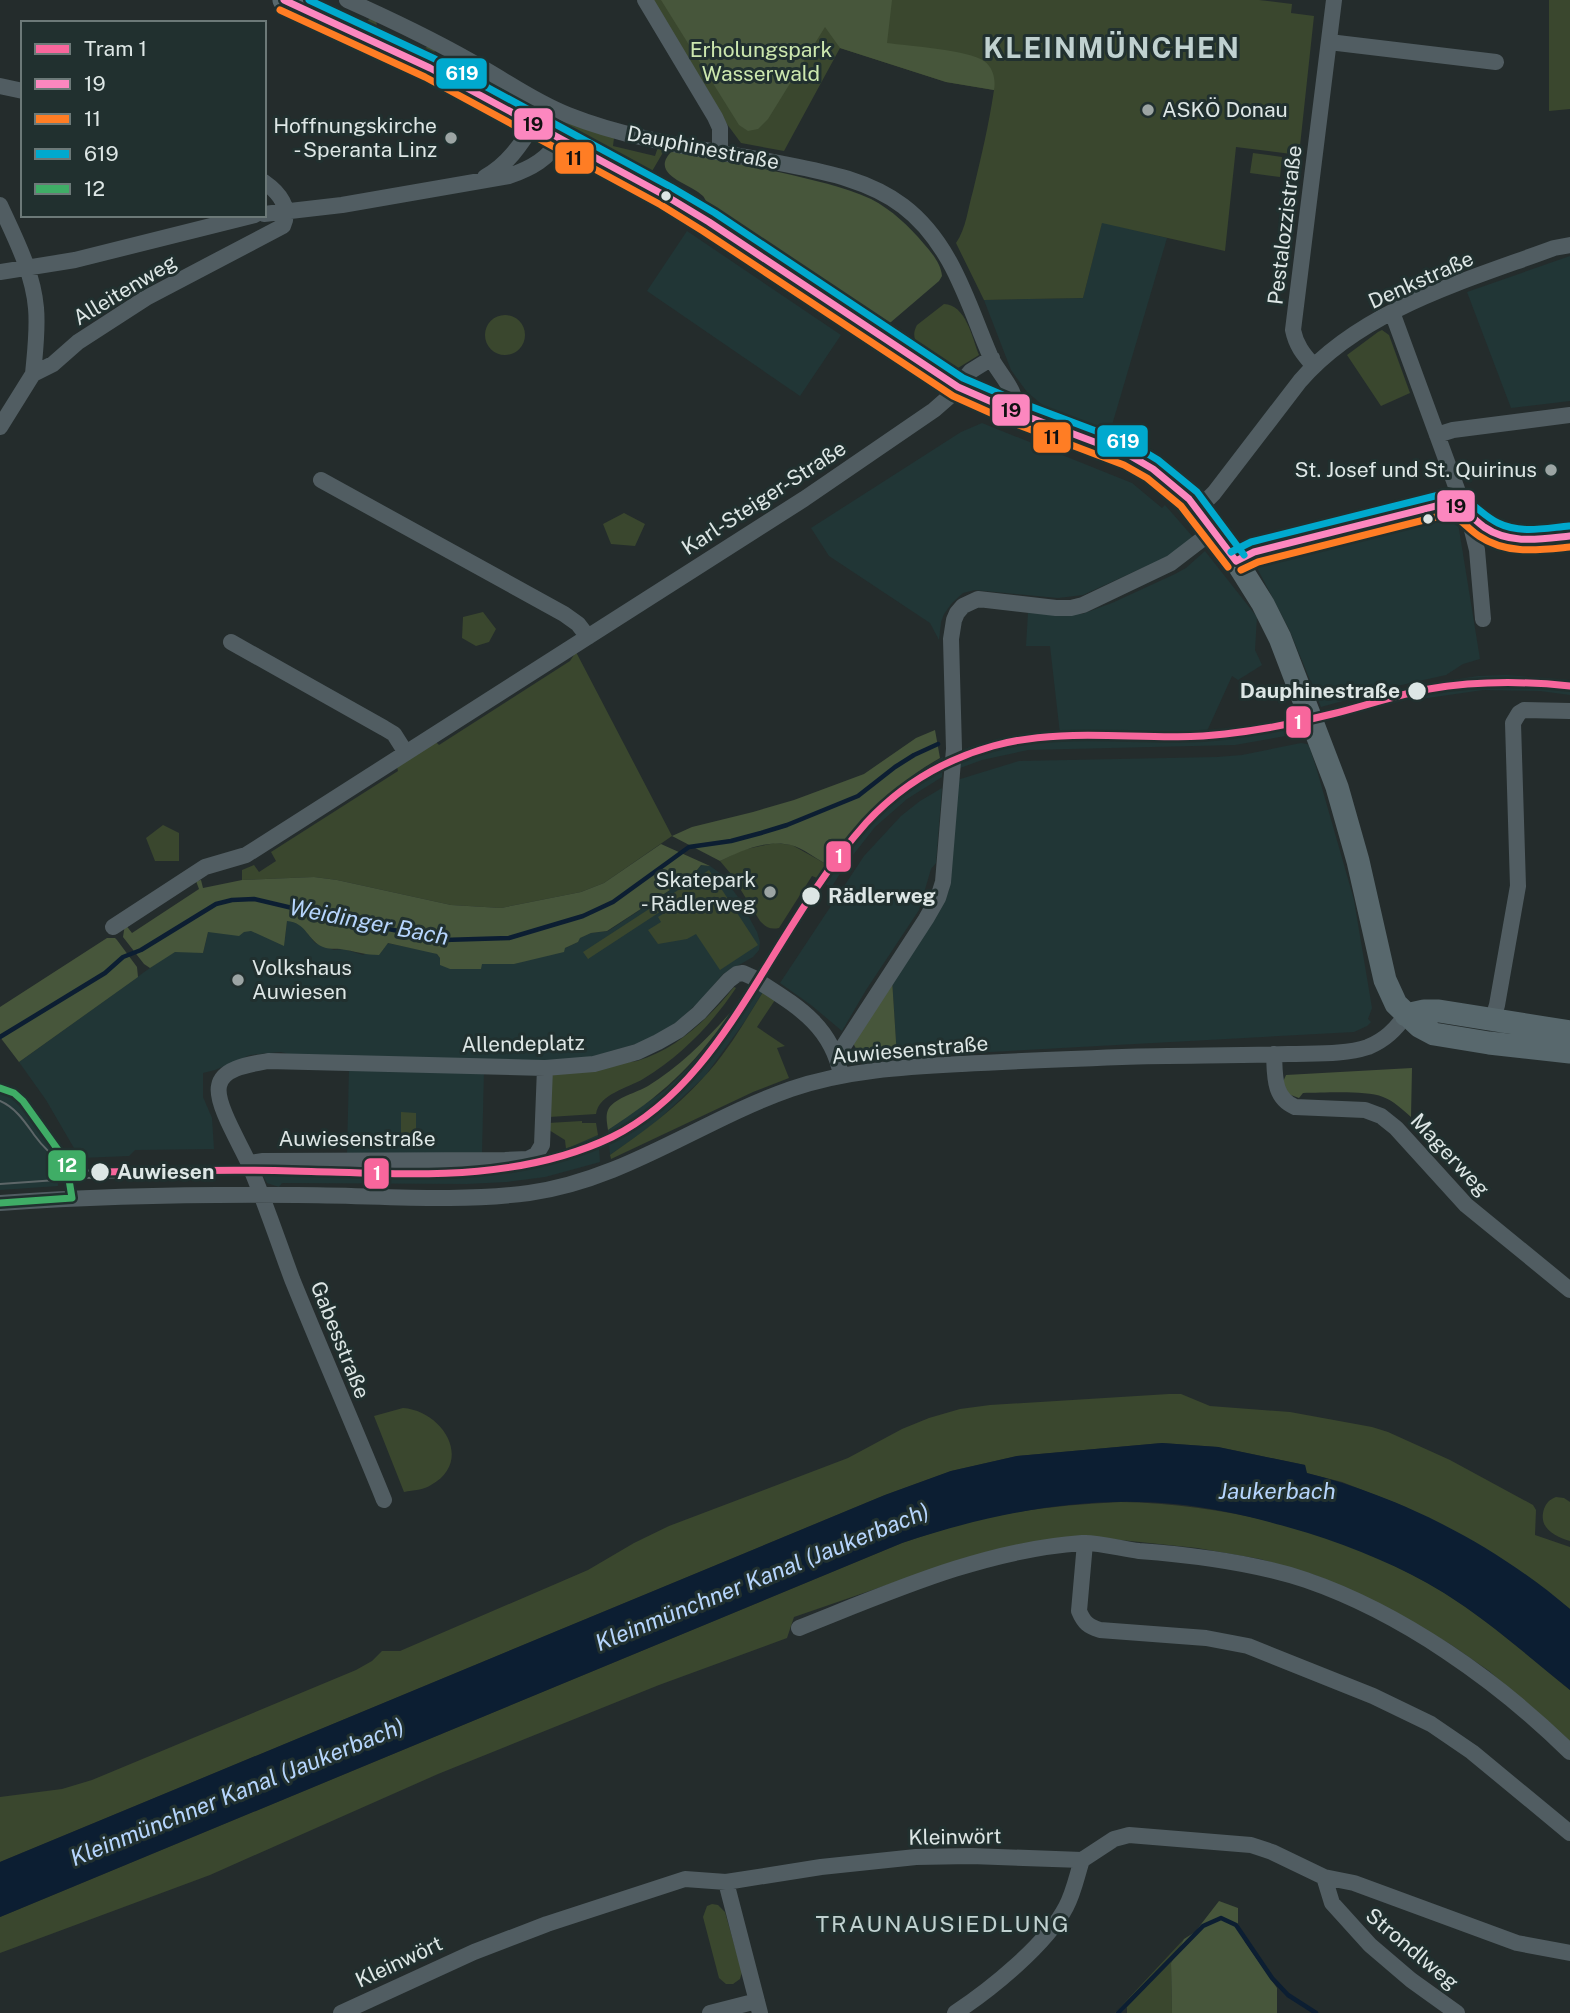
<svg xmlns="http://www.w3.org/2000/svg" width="1570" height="2013" viewBox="0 0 1570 2013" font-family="'Public Sans',sans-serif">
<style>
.built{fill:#213636}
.green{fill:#3a472e}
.forest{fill:#47563b}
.water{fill:#0c1e32}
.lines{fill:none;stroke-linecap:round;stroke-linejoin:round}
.stream{stroke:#0c1e32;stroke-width:4.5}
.street{stroke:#515d62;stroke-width:16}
.secondary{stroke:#58686d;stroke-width:23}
.tram{stroke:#5d6668;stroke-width:2}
.bus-1-casing{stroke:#21302f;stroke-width:12}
.bus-2-casing{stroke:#21302f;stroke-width:12}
.bus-3-casing{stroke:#21302f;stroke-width:12}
.bus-4-casing{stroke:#21302f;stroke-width:12}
.bus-1{stroke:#fc87bf;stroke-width:7}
.bus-2{stroke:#ff7d24;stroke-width:7}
.bus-3{stroke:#00a9ce;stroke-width:7}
.bus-4{stroke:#3fad66;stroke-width:7}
.tram-1-casing{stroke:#21302f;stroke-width:12}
.tram-1{stroke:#f8669c;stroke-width:7}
.poi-dot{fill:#9ca5a4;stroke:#21302f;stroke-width:2.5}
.bus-dot{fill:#dde6e5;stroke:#21302f;stroke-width:2.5}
.labels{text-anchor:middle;stroke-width:6;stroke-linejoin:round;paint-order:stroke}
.park-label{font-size:21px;fill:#cce7ae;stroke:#21302f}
.poi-label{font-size:21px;fill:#dde6e5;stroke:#21302f;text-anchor:end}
.street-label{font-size:21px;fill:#dde6e5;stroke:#21302f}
.stop-label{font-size:21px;font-weight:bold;fill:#dde6e5;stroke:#21302f;text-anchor:start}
.water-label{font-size:23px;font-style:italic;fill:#b6d5fd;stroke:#21302f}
.neighbourhood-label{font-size:23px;letter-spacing:2px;fill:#c0d1d0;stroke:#21302f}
.district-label{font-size:28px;font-weight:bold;letter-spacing:2px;fill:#c0d1d0;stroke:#21302f}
.line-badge{stroke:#21302f;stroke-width:2.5}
.badge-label{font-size:19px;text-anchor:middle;font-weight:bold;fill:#fff}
.pale-badge-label{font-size:19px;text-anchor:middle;font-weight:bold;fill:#111}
</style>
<rect width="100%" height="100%" fill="#242c2c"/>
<path class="built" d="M1102,222L1167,238L1110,432L1059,414L1046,408L1027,392L1011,370L984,300L1083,298Z
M687,231L841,335L800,396L647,291Z
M1570,256V401L1511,408L1467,292Z
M982,423L1132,483L1162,508L1165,505L1193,537L1173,554L1083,595L1058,598L975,590L963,593L952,603L944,614L941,622L939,640L930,623L829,556L811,528L961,432Z
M1449,516L1456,520L1458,523L1480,659L1463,664L1446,675L1397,686L1321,707L1289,629L1257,568V563L1261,561Z
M1205,551L1257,617L1255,650L1262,665L1238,680L1232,676L1207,731L1260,726L1292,718L1297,734L1235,745L1028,750L982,760L960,768V751L970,747L1027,735L1060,734L1050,646H1026L1028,613L1082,614L1112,603L1175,574L1186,568Z
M1506,675L1570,680V695L1540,691L1483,690L1421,699L1417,686L1478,676Z
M1301,743L1307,744L1309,746L1316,767L1354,900L1372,1008L1368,1019L1371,1022L1367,1026L1354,1032L897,1057L892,979L949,891L957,780L1019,761L1217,757L1242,755Z
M943,757L942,777L907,799L875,827L846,864L831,888L817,878L843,842L876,805L906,779Z
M942,788L936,863L931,869L919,910L866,990L842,1031L811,1005L780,983L864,856L901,816L920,801Z
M701,865L710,866L720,873L738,897L757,932L760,942L759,950L753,957L723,974L700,1001L679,1020L663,1032L643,1042L573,1062L303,1058L281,1052L250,1055L215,1070L203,1073V1097L212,1118L214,1149L135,1150L129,1156L82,1158L78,1155L46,1100L19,1062L168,955L175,952L185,951L203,953L208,932L251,931L285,939L287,921H293L301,925L315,943L334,950L344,949L363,955L387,943L432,952L437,954L440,958L482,964H514L565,948L578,942L579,938L591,933L608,931L693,875Z
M749,984L763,992L745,1021L705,1076L653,1125L610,1155L608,1130L665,1090L688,1068L711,1041Z
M349,1068L484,1070L482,1154H347Z
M0,1091L9,1096L23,1109L54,1152L57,1164L58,1186L0,1190Z
M598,1135L600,1162L545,1177L507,1182L467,1184L282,1183L279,1187L267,1183L261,1172L262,1168L530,1160L564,1150Z"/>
<path class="green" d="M310,0H321L367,21L371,18L376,20L377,26L425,48L429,46L434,49L435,53L482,79L487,77L502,86L499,93L404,44Z
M651,0H1259L1292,4L1291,13L1314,16L1299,155L1236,147L1225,251L1102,223L1083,298L984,300L956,243C966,229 968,208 973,191C981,158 989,124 994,90L946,82L840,48L784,151L741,143L721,116Z
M1549,0H1570V109L1549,111Z
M511,93L614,138L613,146L655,156L658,147L665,149L651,173L508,98Z
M1253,153L1282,157L1280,177L1250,173Z
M944,304C966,305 972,337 979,355L958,368L954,365L950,369C935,358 905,346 917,325Z
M485 335a20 20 0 1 1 40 0a20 20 0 1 1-40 0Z
M1382,330L1389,335L1410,393L1381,406L1347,355L1378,332Z
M624,513L645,524L635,546L611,544L603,524Z
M483,612L496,629L489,642L476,646L462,638L463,617Z
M576,652L672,836L604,883L581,892L501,908L451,905L337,880L314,877L242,880V870L254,865L259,872L276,861L271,852L398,771L397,767L436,742L439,745L570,661Z
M163,825L179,833V861H155L146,838Z
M775,843L792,845L826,864L817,878L812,876L779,928C770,930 766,927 760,921L731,874L720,861L742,850Z
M709,870L758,945L720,970L696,934L687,939L658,944L648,930L661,922L658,917L677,905L675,902L588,959L583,952Z
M734,987L736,988C711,1025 681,1056 643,1079C628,1088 599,1094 596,1114L549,1117L550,1072L637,1061C677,1049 708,1019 734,987Z
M763,992L775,1000L757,1027L785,1046L777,1048L789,1078L753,1092L611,1159L610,1155C643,1132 676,1108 703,1078C727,1053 745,1021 763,992Z
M401,1112L416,1113V1146H401Z
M582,1121V1123H596L598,1135L566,1149L565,1140L549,1130L548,1123Z
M1169,1394H1181L1210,1406L1290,1412L1372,1427L1388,1432L1450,1460L1533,1505L1536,1510L1535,1535L1570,1547V1609L1519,1571L1406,1507L1342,1482L1306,1473L1305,1465L1218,1447L1162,1443L1017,1456L951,1471L885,1495L0,1862V1797L62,1789L92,1780L356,1670L372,1661L382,1651H400L588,1570L634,1543L669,1526L848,1458L902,1429L929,1418L960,1409L990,1405Z
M403,1408C443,1411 474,1461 431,1485C423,1490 414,1490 404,1492L374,1416Z
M1556,1497L1564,1498L1570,1502V1541C1554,1536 1538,1528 1544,1509C1547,1502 1549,1500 1556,1497Z
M1121,1502C1232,1504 1347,1534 1443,1592C1488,1620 1529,1657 1570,1690V1742L1489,1671L1450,1644L1361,1595L1315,1575L1260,1559L1197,1548L1082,1536L942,1566L794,1617L787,1638L659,1685L438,1774L210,1875L0,1953V1917L902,1543C932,1533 961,1523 991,1517C1034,1508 1078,1504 1121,1502Z
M712,1904L718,1905L725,1912L742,1972L740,1979L733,1984H726L719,1978L703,1917L707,1906Z
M1184,1939L1171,1963L1172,2013H1127V2007L1121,2013H1115Z"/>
<path class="forest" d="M661,0H892L887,43C908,46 969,50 984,61C993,67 996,80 994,90L946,82L840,48L825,27L768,119L758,129L748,131L739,125Z
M672,151C709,158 746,165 783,173C812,180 843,186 871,199C892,210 909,226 924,244C932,253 941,264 942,276L939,281L891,322L887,324L883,323L708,206C707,204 705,198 703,196C690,183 648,175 672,151Z
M935,730L940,758C892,785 860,820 826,864C815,858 803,848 791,845C767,839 740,851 720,861L672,836L692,827L753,812L794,800L864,774L916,738Z
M661,844L710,866L701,865L693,875L607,931L591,933L580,938L578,942L565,948L564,952L514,964H482L481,969H450L440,965V958L437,954L388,943L379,955C365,955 359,952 346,950C338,948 331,950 323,947C308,941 306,922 287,921L284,946L251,931L244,932L239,936L208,932L203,953L175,952L150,968L144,964L123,937L125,924L132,933L199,889L196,881L201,880L203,888L242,880L314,877L337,880L451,905L501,908L581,892L604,883Z
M107,938H115L117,940L137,967L138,977L19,1062L0,1037V1007Z
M892,979L897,1057L862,1060L853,1043Z
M730,1013C694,1066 662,1095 608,1130C607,1123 605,1114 609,1108C617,1097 636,1093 648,1086C679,1067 706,1040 730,1013Z
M1412,1068L1411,1117C1403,1110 1394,1101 1383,1097C1365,1090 1324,1093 1303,1093L1299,1098L1288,1094L1283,1082L1286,1075Z
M1219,1901L1238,1908V1924L1245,1942L1277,1988V2013H1172L1171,1963L1184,1939L1195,1932Z"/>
<path class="water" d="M1162,1443L1218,1447L1305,1465L1307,1473C1402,1497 1495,1545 1570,1609V1690C1529,1657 1489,1621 1444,1593C1402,1567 1355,1548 1308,1533C1265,1520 1219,1508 1174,1504C1081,1495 989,1514 902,1543L0,1917V1862L885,1495L951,1471L1017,1456Z"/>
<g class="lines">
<path class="stream" d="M0,1037L105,973L123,957L141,950L216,904L232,900L254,899L343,920L444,940L509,938L583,916L613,902L689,847L731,841L761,833L787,825L858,796L895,767L914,755L938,744
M1118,2013L1203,1926L1221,1918L1236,1925L1272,1978L1288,1995L1316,2013"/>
<path class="street" d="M347,0C394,21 440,43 484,69C512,85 537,103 568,115C633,141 705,149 774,162C819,171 866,178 903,206C944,237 962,285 980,331C984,341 988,351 992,360C1001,376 1019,393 1015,412
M645,0L715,117L720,128V152
M1329,42L1496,62
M0,86L23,91
M485,177C507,165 521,145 534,123
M0,205C15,238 33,272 36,308C38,330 35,352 33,374
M264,214L342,205L509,176C532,168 548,159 561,138
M0,272L75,260L255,215
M1392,312L1472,530L1477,550L1483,619
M1313,365C1303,354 1296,345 1293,330L1334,0
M0,427L33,374L53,364L78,342L146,298L283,226C291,208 280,193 264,182
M1437,435L1453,430L1570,415
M321,480L564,614L578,624L588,637
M1198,509L1214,493L1300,381C1362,309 1468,280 1554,248L1570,245
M1236,561L1254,552L1448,503C1463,505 1472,518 1484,527C1509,546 1541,539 1570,536
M231,642L384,728L394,734L406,753
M113,927L205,867L246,855L804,499L934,410L950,396L971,371L992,358
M1492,1021L1497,1005L1518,886L1513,723L1519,713L1524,710L1570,711
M1274,1054C1275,1075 1273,1098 1295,1107L1365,1110L1381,1116L1396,1128L1466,1205L1570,1290
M837,1056L926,919L938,898L943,882L954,749L951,639L954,620L957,613L963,606L978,599L1056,608H1071L1083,605L1171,563L1214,530
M249,1163L263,1161L505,1160L528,1159L536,1155L542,1145L545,1068
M0,1203C99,1196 198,1194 297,1195C373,1195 454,1203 529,1193C624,1180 702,1120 791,1089C846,1070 905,1067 962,1064C1016,1061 1069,1059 1122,1057C1177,1055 1233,1056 1288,1054C1314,1053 1344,1055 1368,1047C1385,1040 1395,1030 1406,1015
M384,1500C354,1426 322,1353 292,1279C278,1241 265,1202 249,1164C242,1147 215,1104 219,1086C222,1067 253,1064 268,1061L545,1068L594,1064L637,1052L658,1042L679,1030L699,1013L729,980L737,974L743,973L752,977C793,1004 831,1023 841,1075
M1085,1543L1079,1611C1084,1623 1088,1626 1100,1630L1206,1638L1248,1646L1373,1696L1431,1724L1472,1752L1570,1833
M799,1628C890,1592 983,1550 1082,1543C1098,1542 1122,1549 1139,1551C1192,1555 1255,1563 1306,1580C1402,1613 1498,1681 1570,1752
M1324,1877L1332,1903L1370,1945L1411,1980L1457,2013
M726,1882L760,2013
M341,2013L474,1952L547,1924L685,1879L726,1882L821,1867L916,1857L971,1856L1082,1860L1114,1839L1129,1835L1251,1845L1272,1852L1324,1877L1354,1883L1517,1943L1570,1953
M710,2013L757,2001
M955,2013C991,1989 1046,1945 1066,1907C1074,1892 1077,1875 1082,1860"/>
<path class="secondary" d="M284,0L430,68L666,196L709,222L958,387L1015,412L1129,455L1153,469L1176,486L1198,509L1236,561L1263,604L1280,638L1337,787L1358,861L1385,980L1396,1004L1419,1026L1434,1034L1489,1043L1570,1052
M1406,1015L1424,1011H1439L1570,1032"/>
<path class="tram" d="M0,1101C16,1108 25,1122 35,1136C51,1158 70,1169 96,1172
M0,1184L85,1178L204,1176"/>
<defs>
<path id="bus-1" d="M284,0L430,68L666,196L709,222L958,387L1015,412L1129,455L1153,469L1189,499L1236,561
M1236,561L1254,552L1448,503C1464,507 1472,518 1484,527C1510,545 1541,539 1570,536"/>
<path id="bus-2" d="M280,10L425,77L661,205L703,231L953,396L1011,422L1124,465L1147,478L1181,506L1228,567
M1241,570L1258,562L1448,514C1461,518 1468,529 1479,536C1507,555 1539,550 1570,547"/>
<path id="bus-3" d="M309,0L435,59L671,187L715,213L963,378L1019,402L1133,445L1158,460L1197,492L1244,555
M1231,552L1251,542L1447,493C1470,496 1479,514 1498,523C1520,534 1546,528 1569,526"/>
<path id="bus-4" d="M0,1088L14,1093L23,1101L66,1161L72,1198L0,1203"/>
</defs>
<use href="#bus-1" class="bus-1-casing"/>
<use href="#bus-2" class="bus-2-casing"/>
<use href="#bus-3" class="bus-3-casing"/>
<use href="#bus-4" class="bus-4-casing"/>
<use href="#bus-1" class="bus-1"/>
<use href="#bus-2" class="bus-2"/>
<use href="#bus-3" class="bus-3"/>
<use href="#bus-4" class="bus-4"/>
<defs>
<path id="tram-1" d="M100,1172C164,1171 228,1169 292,1171C400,1173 511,1185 612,1137C681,1103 723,1037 762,974C794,922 826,868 866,823C901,785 943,760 993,746C1068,725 1149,743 1225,734C1261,730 1297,723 1332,714C1364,706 1396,695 1429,689C1476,681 1523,681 1570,686"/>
</defs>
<use href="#tram-1" class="tram-1-casing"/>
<use href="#tram-1" class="tram-1"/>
</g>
<g class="poi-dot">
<circle cx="1148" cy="110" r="7"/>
<circle cx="451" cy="138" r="7"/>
<circle cx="1551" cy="470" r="7"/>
<circle cx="770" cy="892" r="7"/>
<circle cx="238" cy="980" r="7"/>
</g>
<g class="bus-dot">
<circle cx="666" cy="196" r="6"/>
<circle cx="1428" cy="519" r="6"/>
<circle cx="1417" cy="691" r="10"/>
<circle cx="811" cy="896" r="10"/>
<circle cx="100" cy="1172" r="10"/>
</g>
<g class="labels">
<g class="park-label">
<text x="761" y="57">Erholungspark<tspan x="761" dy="24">Wasserwald</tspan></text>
</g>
<g class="poi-label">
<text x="1162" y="117" text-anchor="start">ASKÖ Donau</text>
<text x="437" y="133">Hoffnungskirche<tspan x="437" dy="24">- Speranta Linz</tspan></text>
<text x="1537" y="477">St. Josef und St. Quirinus</text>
<text x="756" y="887">Skatepark<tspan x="756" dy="24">- Rädlerweg</tspan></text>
<text x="252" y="975" text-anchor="start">Volkshaus<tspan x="252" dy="24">Auwiesen</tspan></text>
</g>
<g class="street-label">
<text transform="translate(703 148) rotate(11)" y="7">Dauphinestraße</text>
<text transform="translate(1285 225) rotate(-83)" y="7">Pestalozzistraße</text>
<text transform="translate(1421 280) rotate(-24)" y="7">Denkstraße</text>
<text transform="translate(125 290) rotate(-31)" y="7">Alleitenweg</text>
<text transform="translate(764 498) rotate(-33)" y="7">Karl-Steiger-Straße</text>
<text transform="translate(523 1044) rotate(-1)" y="7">Allendeplatz</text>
<text transform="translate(910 1050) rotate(-5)" y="7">Auwiesenstraße</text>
<text x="357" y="1146">Auwiesenstraße</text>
<text transform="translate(1450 1155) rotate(47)" y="7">Magerweg</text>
<text transform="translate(340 1340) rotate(68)" y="7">Gabesstraße</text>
<text transform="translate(955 1837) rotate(-1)" y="7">Kleinwört</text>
<text transform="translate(1412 1949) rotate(40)" y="7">Strondlweg</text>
<text transform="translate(399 1962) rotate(-25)" y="7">Kleinwört</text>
</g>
<g class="stop-label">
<text x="1400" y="698" text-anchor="end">Dauphinestraße</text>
<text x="828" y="903">Rädlerweg</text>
<text x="117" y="1179">Auwiesen</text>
</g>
<g class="water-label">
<text transform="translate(369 922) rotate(11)" y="8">Weidinger Bach</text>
<text x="1277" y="1499">Jaukerbach</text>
<text transform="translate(762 1577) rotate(-22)" y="8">Kleinmünchner Kanal (Jaukerbach)</text>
<text transform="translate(237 1792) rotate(-22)" y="8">Kleinmünchner Kanal (Jaukerbach)</text>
</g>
<g class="neighbourhood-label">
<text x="943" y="1932">TRAUNAUSIEDLUNG</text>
</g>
<g class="district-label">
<text x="1112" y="58">KLEINMÜNCHEN</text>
</g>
</g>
<g class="line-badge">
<rect x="435" y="57" width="53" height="33" rx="7" fill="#00a9ce"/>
<rect x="513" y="107" width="41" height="34" rx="7" fill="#fc87bf"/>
<rect x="554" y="141" width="41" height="34" rx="7" fill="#ff7d24"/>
<rect x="991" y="393" width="40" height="34" rx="7" fill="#fc87bf"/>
<rect x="1032" y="421" width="40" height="33" rx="7" fill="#ff7d24"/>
<rect x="1096" y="424" width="53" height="34" rx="7" fill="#00a9ce"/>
<rect x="1436" y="489" width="40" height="34" rx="7" fill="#fc87bf"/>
<rect x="1285" y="705" width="27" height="34" rx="7" fill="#f8669c"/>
<rect x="825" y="840" width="27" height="33" rx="7" fill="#f8669c"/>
<rect x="47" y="1149" width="40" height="33" rx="7" fill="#3fad66"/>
<rect x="363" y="1157" width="27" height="33" rx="7" fill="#f8669c"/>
</g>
<g class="badge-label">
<text x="462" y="80">619</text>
<text x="1123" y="448">619</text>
<text x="1298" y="729">1</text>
<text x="839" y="863">1</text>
<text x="67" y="1172">12</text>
<text x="377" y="1180">1</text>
</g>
<g class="pale-badge-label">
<text x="533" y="131">19</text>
<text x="574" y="165">11</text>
<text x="1011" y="417">19</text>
<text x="1052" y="444">11</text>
<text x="1456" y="513">19</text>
</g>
<rect x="21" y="21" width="245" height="196" fill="#21302f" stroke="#6c7978" stroke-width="2"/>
<rect x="35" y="44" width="35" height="10" fill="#f8669c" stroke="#6c7978" stroke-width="2"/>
<text x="84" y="56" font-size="21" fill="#dde6e5">Tram 1</text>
<rect x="35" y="79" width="35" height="10" fill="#fc87bf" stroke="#6c7978" stroke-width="2"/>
<text x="84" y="91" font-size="21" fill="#dde6e5">19</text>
<rect x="35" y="114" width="35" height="10" fill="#ff7d24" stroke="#6c7978" stroke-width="2"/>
<text x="84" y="126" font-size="21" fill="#dde6e5">11</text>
<rect x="35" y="149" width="35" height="10" fill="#00a9ce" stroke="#6c7978" stroke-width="2"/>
<text x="84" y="161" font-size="21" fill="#dde6e5">619</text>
<rect x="35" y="184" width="35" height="10" fill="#3fad66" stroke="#6c7978" stroke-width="2"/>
<text x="84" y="196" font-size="21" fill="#dde6e5">12</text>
</svg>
